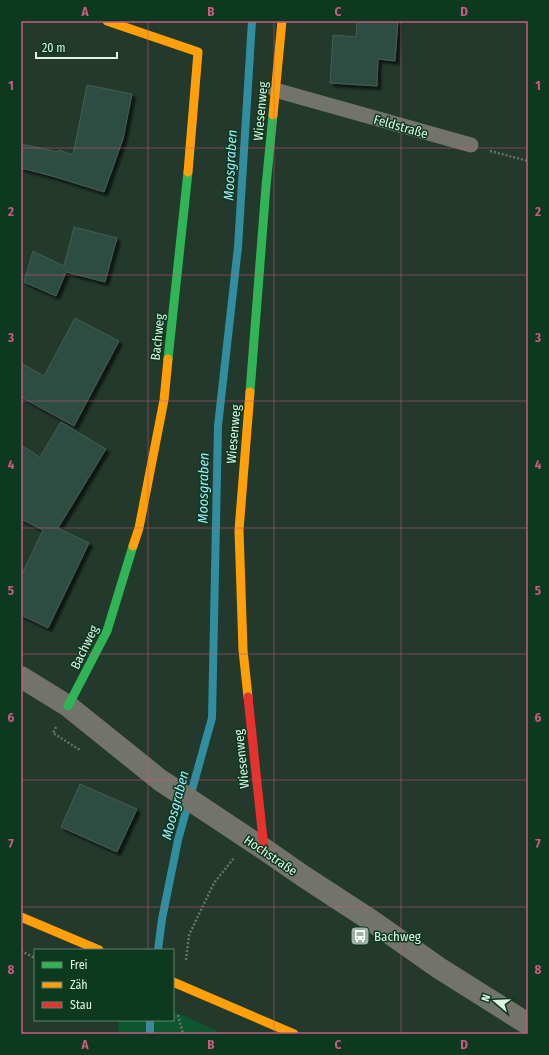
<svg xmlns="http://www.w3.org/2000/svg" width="549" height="1055" viewBox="0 0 549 1055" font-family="'Fira Sans Condensed',sans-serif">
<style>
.green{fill:#0c5630}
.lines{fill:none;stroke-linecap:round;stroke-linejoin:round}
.stream{stroke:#308e9f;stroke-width:8}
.building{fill:#2e4e43;stroke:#465c53;filter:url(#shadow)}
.path{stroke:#6b726a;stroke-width:2.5;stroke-dasharray:2 2;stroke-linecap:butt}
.lane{stroke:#72736b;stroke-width:15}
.street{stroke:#72736b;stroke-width:22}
.fast{stroke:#30b455;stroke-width:9}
.slow{stroke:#ff9f0a;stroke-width:9}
.jam{stroke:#e5322d;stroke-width:9}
.grid{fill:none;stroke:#ca5a84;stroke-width:1;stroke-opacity:0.55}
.labels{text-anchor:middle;stroke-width:3;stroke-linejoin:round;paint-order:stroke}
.street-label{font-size:13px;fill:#def5e4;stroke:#0c391f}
.poi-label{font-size:13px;fill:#def5e4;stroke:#0c391f;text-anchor:start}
.water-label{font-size:14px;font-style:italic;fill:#a1e9fb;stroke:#0c391f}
.neatline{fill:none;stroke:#ca5a84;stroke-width:1.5}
.grid-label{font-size:13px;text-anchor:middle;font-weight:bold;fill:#ca5a84}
</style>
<defs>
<filter id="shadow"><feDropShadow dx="3.5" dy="3.5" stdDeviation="1" flood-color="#0009"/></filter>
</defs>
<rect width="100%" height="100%" fill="#22392b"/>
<path class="green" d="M173,1011L224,1034H119L118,1025L119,1020H173Z"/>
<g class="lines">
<path class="stream" d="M158,950L162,919L178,840L212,718L218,426L238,247L252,21
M150,1020V1034"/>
</g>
<path class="building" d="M357,21H398L395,61L378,59L377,86L330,83L333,35L356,37Z
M87,85L132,94L123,139L104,192L52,176L21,168V144L58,152L59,150L73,155Z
M74,227L117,238L105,282L66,272L56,296L24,282L33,251L64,266Z
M75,318L119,341L74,426L21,397V363L44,376Z
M61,422L106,449L58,528L89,543L48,628L21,615V576L43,530L21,519V445L40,457Z
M80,784L137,809L117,852L61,827Z"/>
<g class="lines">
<path class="path" d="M490,151L528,161
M56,727L53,733L80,750
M21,951L35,958
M186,960L189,935L214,883L234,858
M178,1015L183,1034"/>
<path class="lane" d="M275,90L471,145"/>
<path class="street" d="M21,677L68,706L160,780L264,849L303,876L372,921L439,968L528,1024"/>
<path class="fast" d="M168,359L188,172
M250,392L266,186L273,115
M68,706L107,631L133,546"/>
<path class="slow" d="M107,21L198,52L188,172
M273,115L282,21
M133,546L139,528L164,400L168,359
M248,697L243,650L239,530L250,392
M21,917L99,950
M173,982L294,1034"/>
<path class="jam" d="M248,697L264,849"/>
</g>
<path class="grid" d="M148,21V950M274,21V1034M401,21V1034M21,148H528M21,275H528M21,401H528M21,528H528M21,654H528M21,780H528M21,907H528M148,1020V1034"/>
<defs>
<symbol id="bus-square" viewBox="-11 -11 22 22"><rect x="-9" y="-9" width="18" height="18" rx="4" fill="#9cb3a3" stroke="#0c391f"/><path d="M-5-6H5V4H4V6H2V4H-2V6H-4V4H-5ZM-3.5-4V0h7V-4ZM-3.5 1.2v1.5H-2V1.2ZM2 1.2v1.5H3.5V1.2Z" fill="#fff"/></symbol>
</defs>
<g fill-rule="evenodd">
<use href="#bus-square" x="349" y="925" width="22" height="22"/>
</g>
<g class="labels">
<g class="street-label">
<text transform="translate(260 111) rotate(-85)" y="5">Wiesenweg</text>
<text transform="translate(401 126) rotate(16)" y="5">Feldstraße</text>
<text transform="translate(157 337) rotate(-84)" y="5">Bachweg</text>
<text transform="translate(233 434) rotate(-85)" y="5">Wiesenweg</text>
<text transform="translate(84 647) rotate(-64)" y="5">Bachweg</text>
<text transform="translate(241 759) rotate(-96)" y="5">Wiesenweg</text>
<text transform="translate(271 855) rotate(34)" y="5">Hochstraße</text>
</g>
<g class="poi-label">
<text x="374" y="941">Bachweg</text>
</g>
<g class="water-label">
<text transform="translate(230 165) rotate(-87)" y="5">Moosgraben</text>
<text transform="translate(203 488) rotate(-89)" y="5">Moosgraben</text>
<text transform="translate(175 805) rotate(-75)" y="5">Moosgraben</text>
</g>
</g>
<rect width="549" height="1055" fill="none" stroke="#0c391f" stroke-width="44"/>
<rect x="34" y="949" width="140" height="72" fill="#0c391f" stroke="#60846e"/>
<rect x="42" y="962" width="20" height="6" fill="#30b455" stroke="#60846e"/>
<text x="70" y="969" font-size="12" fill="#def5e4">Frei</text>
<rect x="42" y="982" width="20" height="6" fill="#ff9f0a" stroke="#60846e"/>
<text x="70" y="989" font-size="12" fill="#def5e4">Zäh</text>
<rect x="42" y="1002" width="20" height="6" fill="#e5322d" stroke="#60846e"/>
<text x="70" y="1009" font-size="12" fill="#def5e4">Stau</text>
<g transform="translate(495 1001) rotate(289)" stroke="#0c391f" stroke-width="3" paint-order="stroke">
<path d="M0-3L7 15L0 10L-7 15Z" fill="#def5e4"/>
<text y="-6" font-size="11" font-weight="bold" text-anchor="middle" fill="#def5e4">N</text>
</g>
<path d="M36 52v6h81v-6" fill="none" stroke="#def5e4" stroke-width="2"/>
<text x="42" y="52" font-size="12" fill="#def5e4" stroke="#0c391f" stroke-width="3" paint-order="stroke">20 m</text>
<rect x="22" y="22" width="505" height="1011" class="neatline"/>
<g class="grid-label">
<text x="85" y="16">A</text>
<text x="211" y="16">B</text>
<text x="338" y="16">C</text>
<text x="464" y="16">D</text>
<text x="11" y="90">1</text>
<text x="538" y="90">1</text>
<text x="11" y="216">2</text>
<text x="538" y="216">2</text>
<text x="11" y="342">3</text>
<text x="538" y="342">3</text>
<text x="11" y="469">4</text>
<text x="538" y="469">4</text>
<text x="11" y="595">5</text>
<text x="538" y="595">5</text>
<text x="11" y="722">6</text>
<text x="538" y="722">6</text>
<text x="11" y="848">7</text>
<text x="538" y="848">7</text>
<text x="11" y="974">8</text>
<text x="538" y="974">8</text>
<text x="85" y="1049">A</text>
<text x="211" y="1049">B</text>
<text x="338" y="1049">C</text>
<text x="464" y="1049">D</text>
</g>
</svg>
